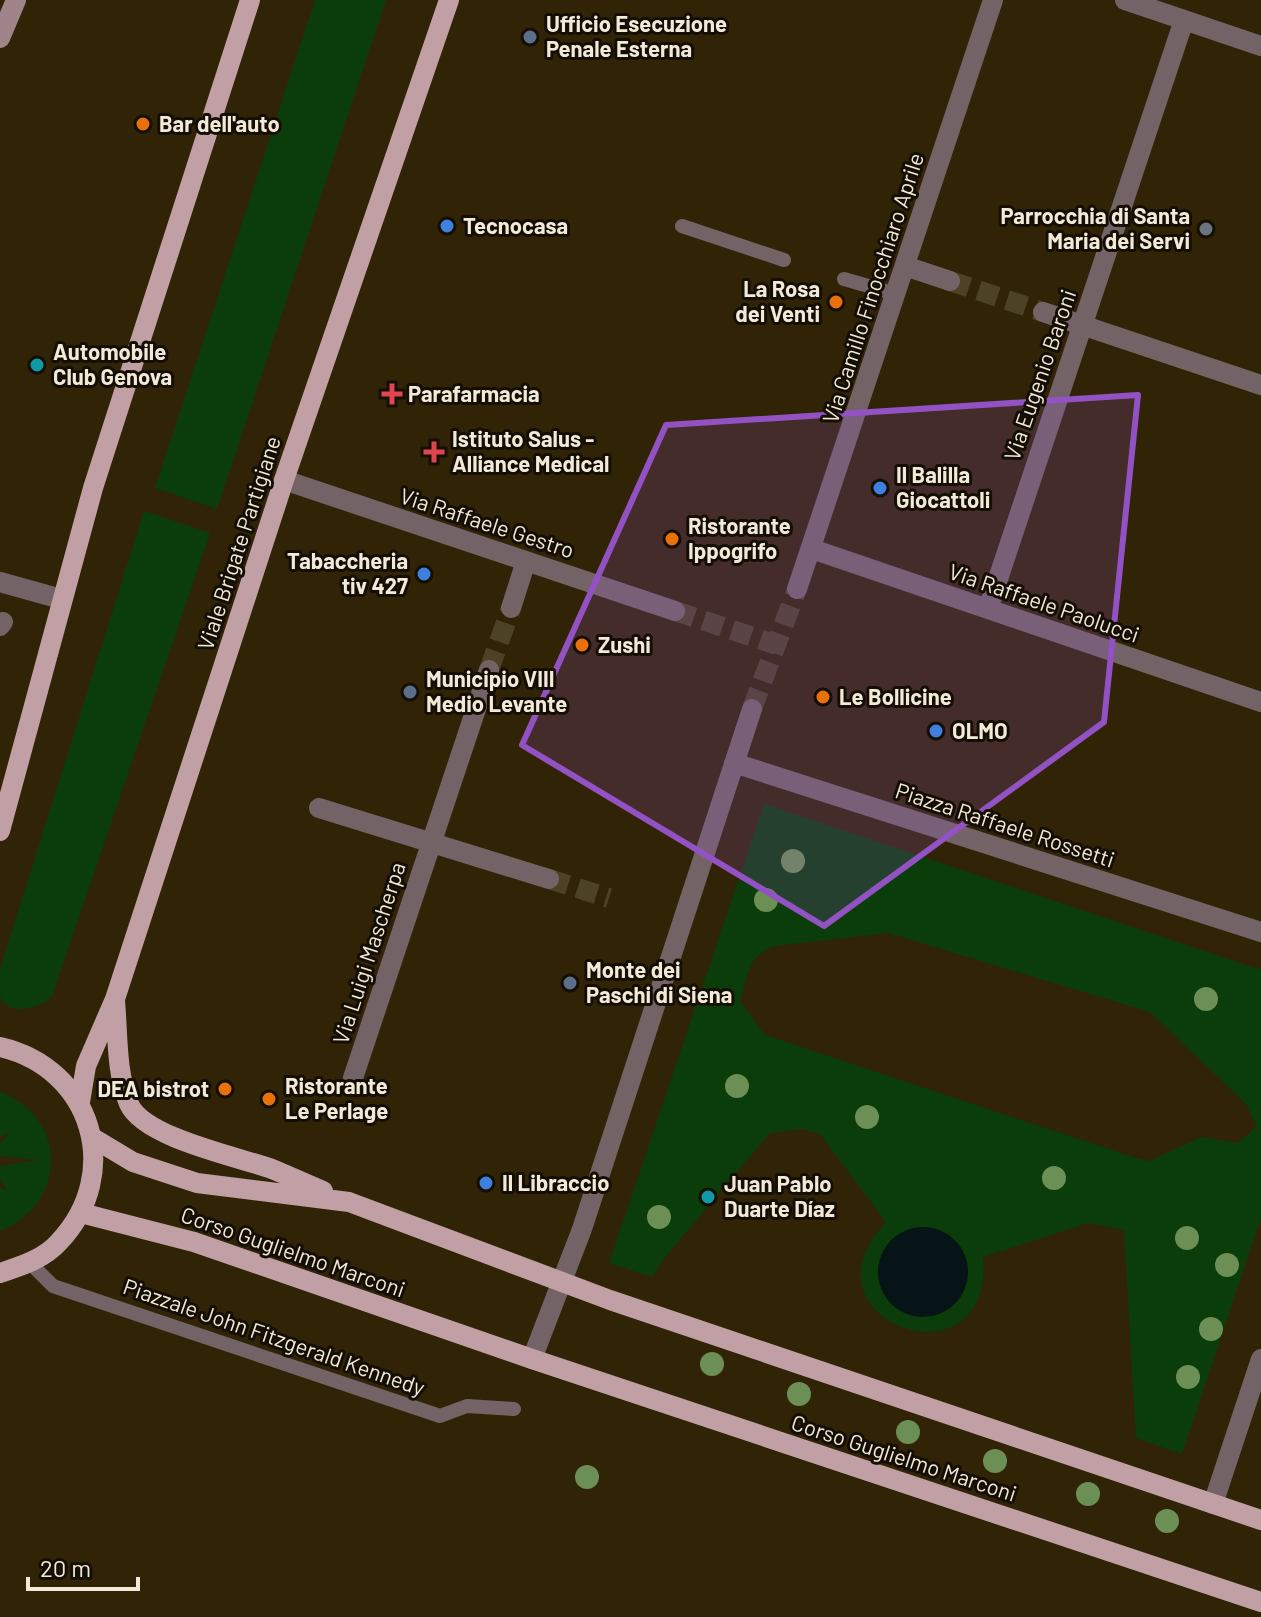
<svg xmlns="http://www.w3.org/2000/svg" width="1261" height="1617" viewBox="0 0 1261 1617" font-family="Barlow,sans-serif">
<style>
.green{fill:#0a3d09;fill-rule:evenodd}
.water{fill:#061317}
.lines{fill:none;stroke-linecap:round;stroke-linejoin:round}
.street-tunnel{stroke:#4e4226;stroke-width:20;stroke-dasharray:20 10;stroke-linecap:butt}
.lane{stroke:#736366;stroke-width:14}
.street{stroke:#736366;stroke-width:20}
.secondary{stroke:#9f8589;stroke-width:20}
.primary{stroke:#c1a0a5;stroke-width:20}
.tree{fill:#6c8f55}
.marked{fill:#9352c4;fill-opacity:0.2;stroke:#9352c4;stroke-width:6;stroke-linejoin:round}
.service-dot{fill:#5c6f8a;stroke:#140e04;stroke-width:3}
.food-dot{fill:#e8710a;stroke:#140e04;stroke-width:3}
.shop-dot{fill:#3f7fe0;stroke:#140e04;stroke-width:3}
.worship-dot{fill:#6b7280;stroke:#140e04;stroke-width:3}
.culture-dot{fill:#0f9aa8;stroke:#140e04;stroke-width:3}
.health-dot{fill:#e0444e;stroke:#140e04;stroke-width:3}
.labels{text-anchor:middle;stroke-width:6;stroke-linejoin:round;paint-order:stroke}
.poi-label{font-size:22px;font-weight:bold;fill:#f2e9d9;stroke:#140e04;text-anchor:start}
.street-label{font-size:22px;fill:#f2e9d9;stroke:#140e04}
</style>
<rect width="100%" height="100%" fill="#312406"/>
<path class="green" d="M315,0H386L217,509L155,488Z
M144,511L210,533L52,996C43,1008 6,1018 0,996C0,989 0,977 0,969Z
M764,804L1261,970V1217L1182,1454L1136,1438L1124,1230L1088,1223L983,1257C995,1392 791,1322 886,1222L820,1134L801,1129L770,1133L666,1256L652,1277L609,1263ZM888,933L1150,1012L1246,1104L1257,1126L1238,1143L1201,1137L1149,1161L1133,1157L765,1035L740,1001C748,975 747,957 774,946Z
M0,1092C69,1118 67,1204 0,1231V1187L8,1192L0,1179V1166L38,1160L0,1156V1145L9,1132L0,1137Z"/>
<path class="water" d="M878 1272a45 45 0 1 1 90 0a45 45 0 1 1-90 0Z"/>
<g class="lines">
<path class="street-tunnel" d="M950,281L1043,312
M675,611L777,645
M489,670L511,608
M752,709L797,589
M549,879L609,898"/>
<path class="lane" d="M682,226L784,260
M844,279L896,294
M30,1263L53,1286L440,1416L467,1406L514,1409"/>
<path class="street" d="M1125,0L1261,46
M905,266L950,281
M1043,312L1261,385
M284,480L675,611
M812,549L1261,702
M0,582L61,599
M797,589L993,0
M511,608L526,561
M988,609L1184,20
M0,626L3,622
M734,763L1261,932
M319,808L549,879
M353,1078L489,670
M532,1359L582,1229L752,709
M1213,1504L1261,1359"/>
<path class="secondary" d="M0,38L16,0"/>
<path class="primary" d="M0,831L93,488L250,0
M115,1001C118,1034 116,1073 129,1104C144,1138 239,1157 272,1169C289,1176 306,1184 323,1191
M0,1047C92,1068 124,1173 59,1242C44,1259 21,1266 0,1273
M80,1102L86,1066L115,999L284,480L449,0
M93,1138L133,1162L197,1183L349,1202L610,1300L1261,1520
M81,1213L194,1242L532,1359L1261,1602"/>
</g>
<g class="tree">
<circle cx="793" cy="861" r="12"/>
<circle cx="766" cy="900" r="12"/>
<circle cx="1206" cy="999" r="12"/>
<circle cx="737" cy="1086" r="12"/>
<circle cx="867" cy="1117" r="12"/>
<circle cx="1054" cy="1178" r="12"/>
<circle cx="659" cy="1217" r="12"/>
<circle cx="1187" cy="1238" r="12"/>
<circle cx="1227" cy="1265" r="12"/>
<circle cx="1211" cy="1329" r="12"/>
<circle cx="712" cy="1364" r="12"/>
<circle cx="1188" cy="1377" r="12"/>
<circle cx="799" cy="1394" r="12"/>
<circle cx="908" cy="1432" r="12"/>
<circle cx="995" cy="1461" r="12"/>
<circle cx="587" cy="1477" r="12"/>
<circle cx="1088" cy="1494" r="12"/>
<circle cx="1167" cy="1521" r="12"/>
</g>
<path class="marked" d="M1138,395L1104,722L824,926L522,745L666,425Z"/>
<g class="service-dot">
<circle cx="530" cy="37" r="8"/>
<circle cx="410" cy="692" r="8"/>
<circle cx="570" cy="983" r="8"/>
</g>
<g class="food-dot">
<circle cx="143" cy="124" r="8"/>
<circle cx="836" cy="302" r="8"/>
<circle cx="672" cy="539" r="8"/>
<circle cx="582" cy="645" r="8"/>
<circle cx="823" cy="697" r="8"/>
<circle cx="225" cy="1089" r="8"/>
<circle cx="269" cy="1099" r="8"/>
</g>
<g class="shop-dot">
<circle cx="447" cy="226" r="8"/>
<circle cx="880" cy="488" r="8"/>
<circle cx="424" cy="574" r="8"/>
<circle cx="936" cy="731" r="8"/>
<circle cx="486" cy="1183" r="8"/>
</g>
<circle class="worship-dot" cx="1206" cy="229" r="8"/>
<g class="culture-dot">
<circle cx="37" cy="365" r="8"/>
<circle cx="708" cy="1197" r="8"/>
</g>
<g class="health-dot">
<path d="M388 382h8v8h8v8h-8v8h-8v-8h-8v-8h8z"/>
<path d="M430 440h8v8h8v8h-8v8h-8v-8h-8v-8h8z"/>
</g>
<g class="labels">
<g class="poi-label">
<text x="546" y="32">Ufficio Esecuzione<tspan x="546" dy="25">Penale Esterna</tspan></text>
<text x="159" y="132">Bar dell'auto</text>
<text x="1190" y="224" text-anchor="end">Parrocchia di Santa<tspan x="1190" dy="25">Maria dei Servi</tspan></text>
<text x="463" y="234">Tecnocasa</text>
<text x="820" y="297" text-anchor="end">La Rosa<tspan x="820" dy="25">dei Venti</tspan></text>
<text x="53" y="360">Automobile<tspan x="53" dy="25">Club Genova</tspan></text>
<text x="408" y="402">Parafarmacia</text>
<text x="452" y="447">Istituto Salus -<tspan x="452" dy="25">Alliance Medical</tspan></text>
<text x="896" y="483">Il Balilla<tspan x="896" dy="25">Giocattoli</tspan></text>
<text x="688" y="534">Ristorante<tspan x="688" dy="25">Ippogrifo</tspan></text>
<text x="408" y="569" text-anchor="end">Tabaccheria<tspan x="408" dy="25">tiv 427</tspan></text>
<text x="598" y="653">Zushi</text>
<text x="426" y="687">Municipio VIII<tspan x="426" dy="25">Medio Levante</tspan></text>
<text x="839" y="705">Le Bollicine</text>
<text x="952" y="739">OLMO</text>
<text x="586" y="978">Monte dei<tspan x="586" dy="25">Paschi di Siena</tspan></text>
<text x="285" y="1094">Ristorante<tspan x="285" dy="25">Le Perlage</tspan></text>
<text x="209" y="1097" text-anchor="end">DEA bistrot</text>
<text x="502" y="1191">Il Libraccio</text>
<text x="724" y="1192">Juan Pablo<tspan x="724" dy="25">Duarte Díaz</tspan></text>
</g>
<g class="street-label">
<text transform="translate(873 288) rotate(-72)" y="8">Via Camillo Finocchiaro Aprile</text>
<text transform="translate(1040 375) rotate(-71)" y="8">Via Eugenio Baroni</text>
<text transform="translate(487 523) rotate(18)" y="8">Via Raffaele Gestro</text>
<text transform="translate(239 543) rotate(-72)" y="8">Viale Brigate Partigiane</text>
<text transform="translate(1044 603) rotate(19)" y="8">Via Raffaele Paolucci</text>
<text transform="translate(1005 825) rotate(18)" y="8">Piazza Raffaele Rossetti</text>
<text transform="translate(369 953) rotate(-72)" y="8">Via Luigi Mascherpa</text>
<text transform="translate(293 1252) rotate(19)" y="8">Corso Guglielmo Marconi</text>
<text transform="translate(274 1337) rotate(19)" y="8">Piazzale John Fitzgerald Kennedy</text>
<text transform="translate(904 1458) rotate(18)" y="8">Corso Guglielmo Marconi</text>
</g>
</g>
<path d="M28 1577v12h110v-12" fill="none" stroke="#f2e9d9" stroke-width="4"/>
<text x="40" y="1577" font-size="24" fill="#f2e9d9" stroke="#140e04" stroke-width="6" paint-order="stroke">20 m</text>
</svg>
